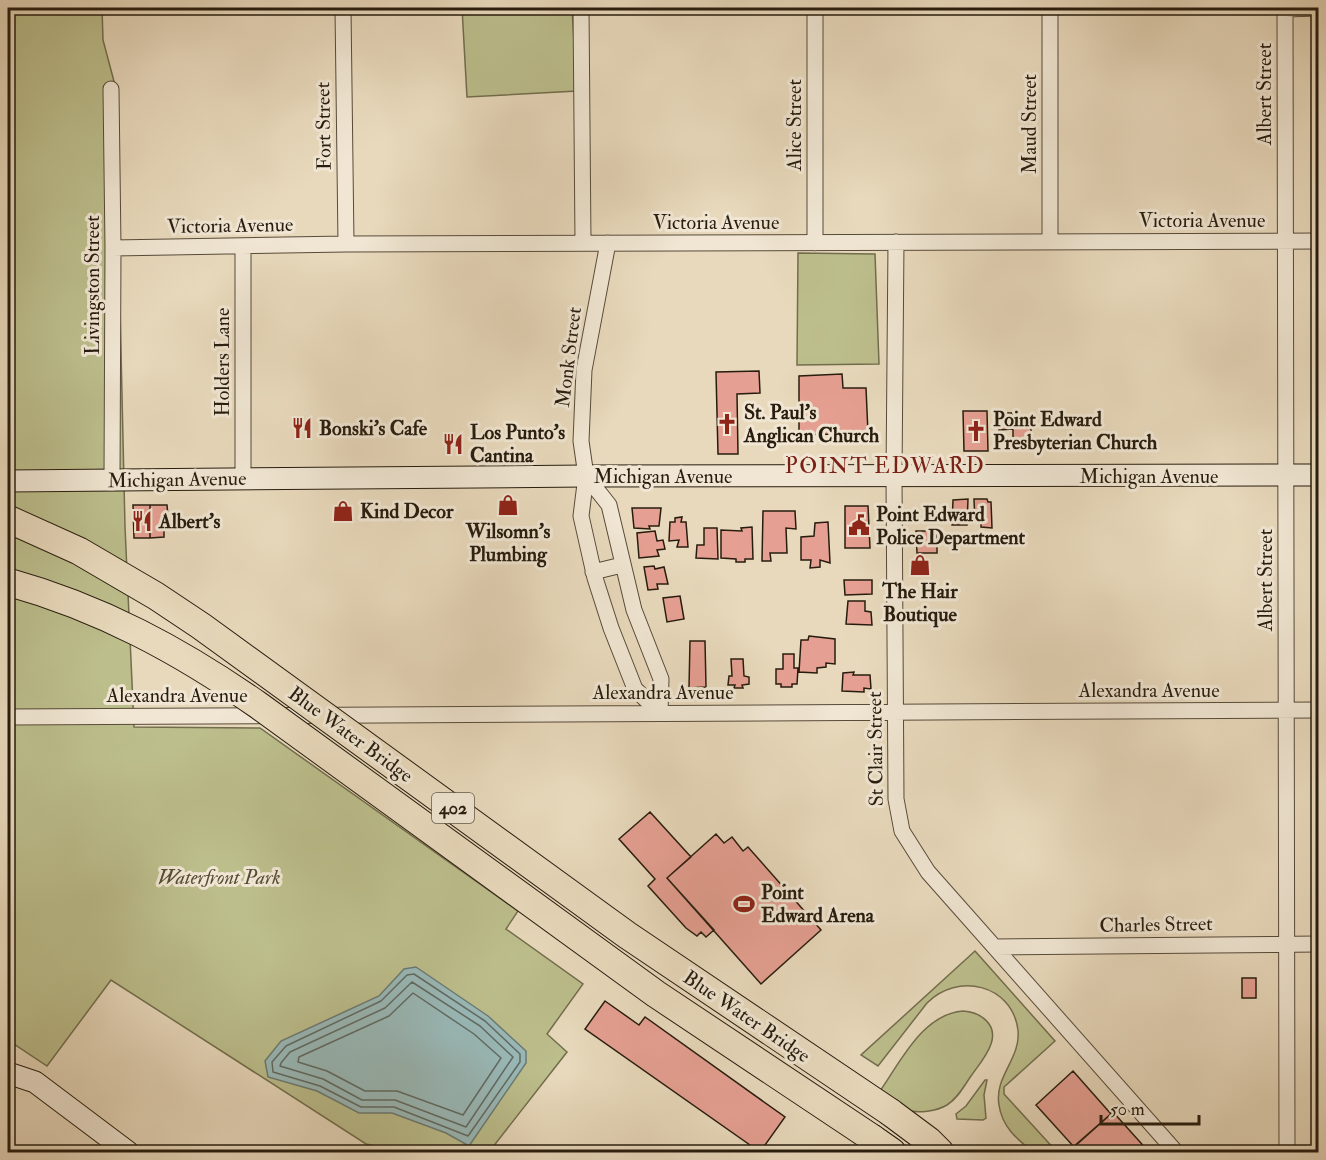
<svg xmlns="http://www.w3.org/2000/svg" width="1326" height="1160" viewBox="0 0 1326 1160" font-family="'IM FELL Double Pica',serif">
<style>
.green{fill:#bcbe8c;stroke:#726d4d;stroke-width:1.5}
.water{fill:#99b9b8;stroke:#6b7a74;stroke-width:1.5}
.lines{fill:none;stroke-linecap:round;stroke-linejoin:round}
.shore{stroke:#606a63;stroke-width:1.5}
.building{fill:#e6a093;stroke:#271c0e;stroke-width:1.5}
.street-casing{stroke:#574b3a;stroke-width:17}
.secondary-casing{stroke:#271c0e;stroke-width:23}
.highway-casing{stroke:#271c0e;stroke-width:29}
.street{stroke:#f0e6d3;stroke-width:15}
.secondary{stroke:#f0e6d3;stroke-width:21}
.highway{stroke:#e8d9bc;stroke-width:27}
.highway-bridge-casing{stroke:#271c0e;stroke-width:29;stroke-linecap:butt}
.highway-bridge{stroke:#e8d9bc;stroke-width:27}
.labels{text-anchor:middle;stroke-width:6;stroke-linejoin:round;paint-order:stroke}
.shield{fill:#f0e6d3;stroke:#635949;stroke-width:1.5}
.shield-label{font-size:18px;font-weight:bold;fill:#271c0e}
.street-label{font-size:20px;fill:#271c0e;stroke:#f0e6d3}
.poi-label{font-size:20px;font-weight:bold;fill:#271c0e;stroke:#f0e6d3;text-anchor:start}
.park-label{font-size:20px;font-style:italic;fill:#544d34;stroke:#f0e6d3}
.quarter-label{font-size:22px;letter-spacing:1.5px;fill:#7a1f14;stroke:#f0e6d3}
</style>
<rect width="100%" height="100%" fill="#e8d9bc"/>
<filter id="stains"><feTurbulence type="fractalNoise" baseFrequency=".00333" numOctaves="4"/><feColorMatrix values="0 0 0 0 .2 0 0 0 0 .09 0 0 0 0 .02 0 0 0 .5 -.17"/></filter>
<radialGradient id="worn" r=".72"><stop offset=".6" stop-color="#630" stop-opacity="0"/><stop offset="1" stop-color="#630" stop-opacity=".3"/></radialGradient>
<path class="green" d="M8,8H102L103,40L115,85L125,527L134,727L260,728L518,911L506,929L583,984L547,1034L567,1052L489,1152H404L366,1144L111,980L47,1066L8,1040Z
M462,8H572L577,91L467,97Z
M798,253L875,254L879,364L797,365Z
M975,951L1055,1041L1004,1087V1094L1057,1152H1033C1017,1139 1002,1127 999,1105C994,1076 1021,1059 1018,1030C1012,984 957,972 927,1003L878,1066L861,1055Z
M963,1011C980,1012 998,1024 991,1044C987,1056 978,1066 971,1076C964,1086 958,1098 947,1105C937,1111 918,1114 907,1110C897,1106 888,1097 880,1091C901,1061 923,1014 963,1011Z
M985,1080H987L984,1095L986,1118L983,1120L957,1119L956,1114L966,1106Z"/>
<path class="water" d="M416,967L488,1016L526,1051V1063L469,1146L446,1133L392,1113H359L317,1091L268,1077L265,1061L281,1041L379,996L404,969Z"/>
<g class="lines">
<path class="shore" d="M414,974L485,1021L520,1054V1062L468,1136L394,1107H361L320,1086L273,1072L272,1062L286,1046L381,1001L407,975Z
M412,982L480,1026L513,1057L466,1127L395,1100H362L323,1079L280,1066L281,1063L290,1052L385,1008Z
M413,993L474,1034L501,1058L463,1115L397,1091H365L327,1071L298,1062L299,1057L389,1016Z"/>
</g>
<path class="building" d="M759,371L760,393L737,394L738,454H718L716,372Z
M842,374L843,388H866L868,433L799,435V376Z
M963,411H987L988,451H964Z
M1000,413H1013V418H1031V449H1013V429L999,430Z
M968,499L967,525H952L953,500Z
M974,499H987L988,502H991L992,528L981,527V522H975Z
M133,505H150V538H134Z
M150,505H167L169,528H164V537L150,538Z
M845,506H868L870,548H845Z
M632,508H661L659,526H649L650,529L634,528Z
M763,511H795L796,529L786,528L787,553H770L771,561H762Z
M682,517L681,522H686L688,547H677L679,540L669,541L670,522H675V518Z
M828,522L830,563L820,560V567L810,568L811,560H801V537L814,536L815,523Z
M752,527L753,559H745V562H736V559L721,558V530L742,531L741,528Z
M704,528H717L718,559L696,558L697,545H704Z
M655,531L657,541L663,540L665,549L657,550L659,556L639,558L637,533Z
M916,531H937V553H917Z
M654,566L655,569L664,567L668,584H657L658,589L648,590L644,567Z
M844,580H872V594L845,595Z
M680,596L684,619L667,622L663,598Z
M848,601H865V611L871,612L872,625L846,624Z
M809,636L835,639V664L826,663V667L817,668V673L799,672L801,640H808Z
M690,641H705L706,687L689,688Z
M783,654H794V668H798L797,684H792V687H781V684H776V669H783Z
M731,659H743L744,676L749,677V684L742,685L743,688H734L735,685H728L729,676H732Z
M854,672L853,675H870L871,689L864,688V692L842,691L843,673Z
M650,812L691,857L667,878L714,930L706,937L701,932L697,936L686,928L648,886L655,879L619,839Z
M716,834L724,843L732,837L743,851L748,847L821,930L761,984L667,878Z
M1242,978H1256V998H1242Z
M605,1001L639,1025L645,1017L785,1117L760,1152L585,1029Z
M1073,1071L1111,1114L1074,1147L1036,1105Z
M1113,1112L1149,1152H1076L1072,1148Z"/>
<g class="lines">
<defs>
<path id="street" d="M343,8L346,244
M581,8L583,243
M815,8V243
M1285,8L1287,1152
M1285,9L1318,8
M111,89L113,248L112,480
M1050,241V8
M896,242L894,476L896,799L902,831L928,872L1176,1152
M608,243L584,370L581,441L586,476L581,516L595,578L611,628L635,689L660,713
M243,246V479
M113,248L346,244L1318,241
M586,476L609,505L634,610L661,679L660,713
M593,572L622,565
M8,717L1318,710
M995,947L1318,944"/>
<path id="secondary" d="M8,481L586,476L1318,475
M8,1073L35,1082L128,1152"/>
<path id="highway" d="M890,1112L929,1141L940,1152
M872,1138L892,1152"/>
</defs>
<use href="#street" class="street-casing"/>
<use href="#secondary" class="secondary-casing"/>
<use href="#highway" class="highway-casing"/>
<use href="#street" class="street"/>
<use href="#secondary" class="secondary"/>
<use href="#highway" class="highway"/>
<defs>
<path id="highway-bridge" d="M8,519L79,551L156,596L201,626L627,935L890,1112
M8,582C101,608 179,650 258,705L656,994L872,1138"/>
</defs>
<use href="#highway-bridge" class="highway-bridge-casing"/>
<use href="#highway-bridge" class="highway-bridge"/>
</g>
<defs>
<symbol id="church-bare" viewBox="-9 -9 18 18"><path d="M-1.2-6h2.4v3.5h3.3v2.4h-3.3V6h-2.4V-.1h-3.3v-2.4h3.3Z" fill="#8f2418" stroke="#f0e6d3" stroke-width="2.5" paint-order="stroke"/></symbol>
<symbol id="restaurant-bare" viewBox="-9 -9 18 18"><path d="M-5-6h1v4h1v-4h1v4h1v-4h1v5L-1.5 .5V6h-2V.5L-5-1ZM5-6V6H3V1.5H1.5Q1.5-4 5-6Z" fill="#8f2418" stroke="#f0e6d3" stroke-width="2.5" paint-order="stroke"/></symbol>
<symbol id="shop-bare" viewBox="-9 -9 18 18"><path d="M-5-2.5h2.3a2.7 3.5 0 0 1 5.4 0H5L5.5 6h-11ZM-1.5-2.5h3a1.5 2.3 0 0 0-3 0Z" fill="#8f2418" stroke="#f0e6d3" stroke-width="2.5" paint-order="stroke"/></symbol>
<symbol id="civic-bare" viewBox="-9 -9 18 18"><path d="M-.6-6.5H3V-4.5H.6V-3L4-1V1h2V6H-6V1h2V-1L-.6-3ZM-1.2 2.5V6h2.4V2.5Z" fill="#8f2418" stroke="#f0e6d3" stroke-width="2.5" paint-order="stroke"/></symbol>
<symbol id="stadium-bare" viewBox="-9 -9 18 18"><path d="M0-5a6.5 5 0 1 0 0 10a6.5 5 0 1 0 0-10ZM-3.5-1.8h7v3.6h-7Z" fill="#8f2418" stroke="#f0e6d3" stroke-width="2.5" paint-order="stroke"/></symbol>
</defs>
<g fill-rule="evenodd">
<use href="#church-bare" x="712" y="409" width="30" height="30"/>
<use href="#restaurant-bare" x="287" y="413" width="30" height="30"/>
<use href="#church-bare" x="961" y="416" width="30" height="30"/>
<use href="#restaurant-bare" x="438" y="429" width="30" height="30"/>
<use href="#shop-bare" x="493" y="490" width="30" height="30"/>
<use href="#shop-bare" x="328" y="496" width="30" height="30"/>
<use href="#restaurant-bare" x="127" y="506" width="30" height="30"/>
<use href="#civic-bare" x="844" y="510" width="30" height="30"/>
<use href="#shop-bare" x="905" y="550" width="30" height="30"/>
<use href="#stadium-bare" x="729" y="889" width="30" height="30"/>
</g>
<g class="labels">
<rect class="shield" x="432" y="793" width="42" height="30" rx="4.5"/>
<g class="shield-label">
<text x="453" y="814">402</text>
</g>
<g class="street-label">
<text transform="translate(1264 94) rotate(-90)" y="7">Albert Street</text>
<text transform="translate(1029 124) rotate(-90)" y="7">Maud Street</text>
<text transform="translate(794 125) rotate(-90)" y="7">Alice Street</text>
<text transform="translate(323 126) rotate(-91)" y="7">Fort Street</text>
<text x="1202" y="227">Victoria Avenue</text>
<text x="716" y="229">Victoria Avenue</text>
<text transform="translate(230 225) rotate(-1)" y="7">Victoria Avenue</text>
<text transform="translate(92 285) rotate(-90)" y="7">Livingston Street</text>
<text transform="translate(568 357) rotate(-83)" y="7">Monk Street</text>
<text transform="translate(222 362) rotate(-90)" y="7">Holders Lane</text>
<text x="663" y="483">Michigan Avenue</text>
<text x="1149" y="483">Michigan Avenue</text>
<text transform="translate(177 479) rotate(-1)" y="7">Michigan Avenue</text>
<text transform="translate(1265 580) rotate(-90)" y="7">Albert Street</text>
<text x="1149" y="697">Alexandra Avenue</text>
<text x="663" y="699">Alexandra Avenue</text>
<text x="177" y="702">Alexandra Avenue</text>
<text transform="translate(351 734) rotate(36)" y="7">Blue Water Bridge</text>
<text transform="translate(875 749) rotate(-91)" y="7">St Clair Street</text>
<text transform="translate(1156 924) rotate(-1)" y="7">Charles Street</text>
<text transform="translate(747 1016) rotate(34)" y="7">Blue Water Bridge</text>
</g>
<g class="poi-label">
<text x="744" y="419">St. Paul's<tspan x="744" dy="23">Anglican Church</tspan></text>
<text x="993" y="426">Point Edward<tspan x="993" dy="23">Presbyterian Church</tspan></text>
<text x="319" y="435">Bonski's Cafe</text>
<text x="470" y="439">Los Punto's<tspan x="470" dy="23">Cantina</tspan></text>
<text x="360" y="518">Kind Decor</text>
<text x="876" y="521">Point Edward<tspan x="876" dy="23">Police Department</tspan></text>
<text x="159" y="528">Albert's</text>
<text x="508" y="538" text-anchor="middle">Wilsomn's<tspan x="508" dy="23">Plumbing</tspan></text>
<text x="920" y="598" text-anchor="middle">The Hair<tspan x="920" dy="23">Boutique</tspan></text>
<text x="761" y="899">Point<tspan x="761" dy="23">Edward Arena</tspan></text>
</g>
<g class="park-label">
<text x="219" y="884">Waterfront Park</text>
</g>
<g class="quarter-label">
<text x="885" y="473">POINT EDWARD</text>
</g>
</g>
<rect width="1326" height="1160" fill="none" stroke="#e8d9bc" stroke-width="30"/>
<rect x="9" y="9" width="1308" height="1142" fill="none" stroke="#271c0e" stroke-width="3"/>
<rect x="15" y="15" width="1296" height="1130" fill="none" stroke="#271c0e" stroke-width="1.5"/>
<path d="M1101 1115v9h98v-9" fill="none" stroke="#271c0e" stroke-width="3"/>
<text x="1110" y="1115" font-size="18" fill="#271c0e" stroke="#f0e6d3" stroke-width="4.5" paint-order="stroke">50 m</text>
<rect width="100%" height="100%" filter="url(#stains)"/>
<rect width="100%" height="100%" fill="url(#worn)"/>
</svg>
